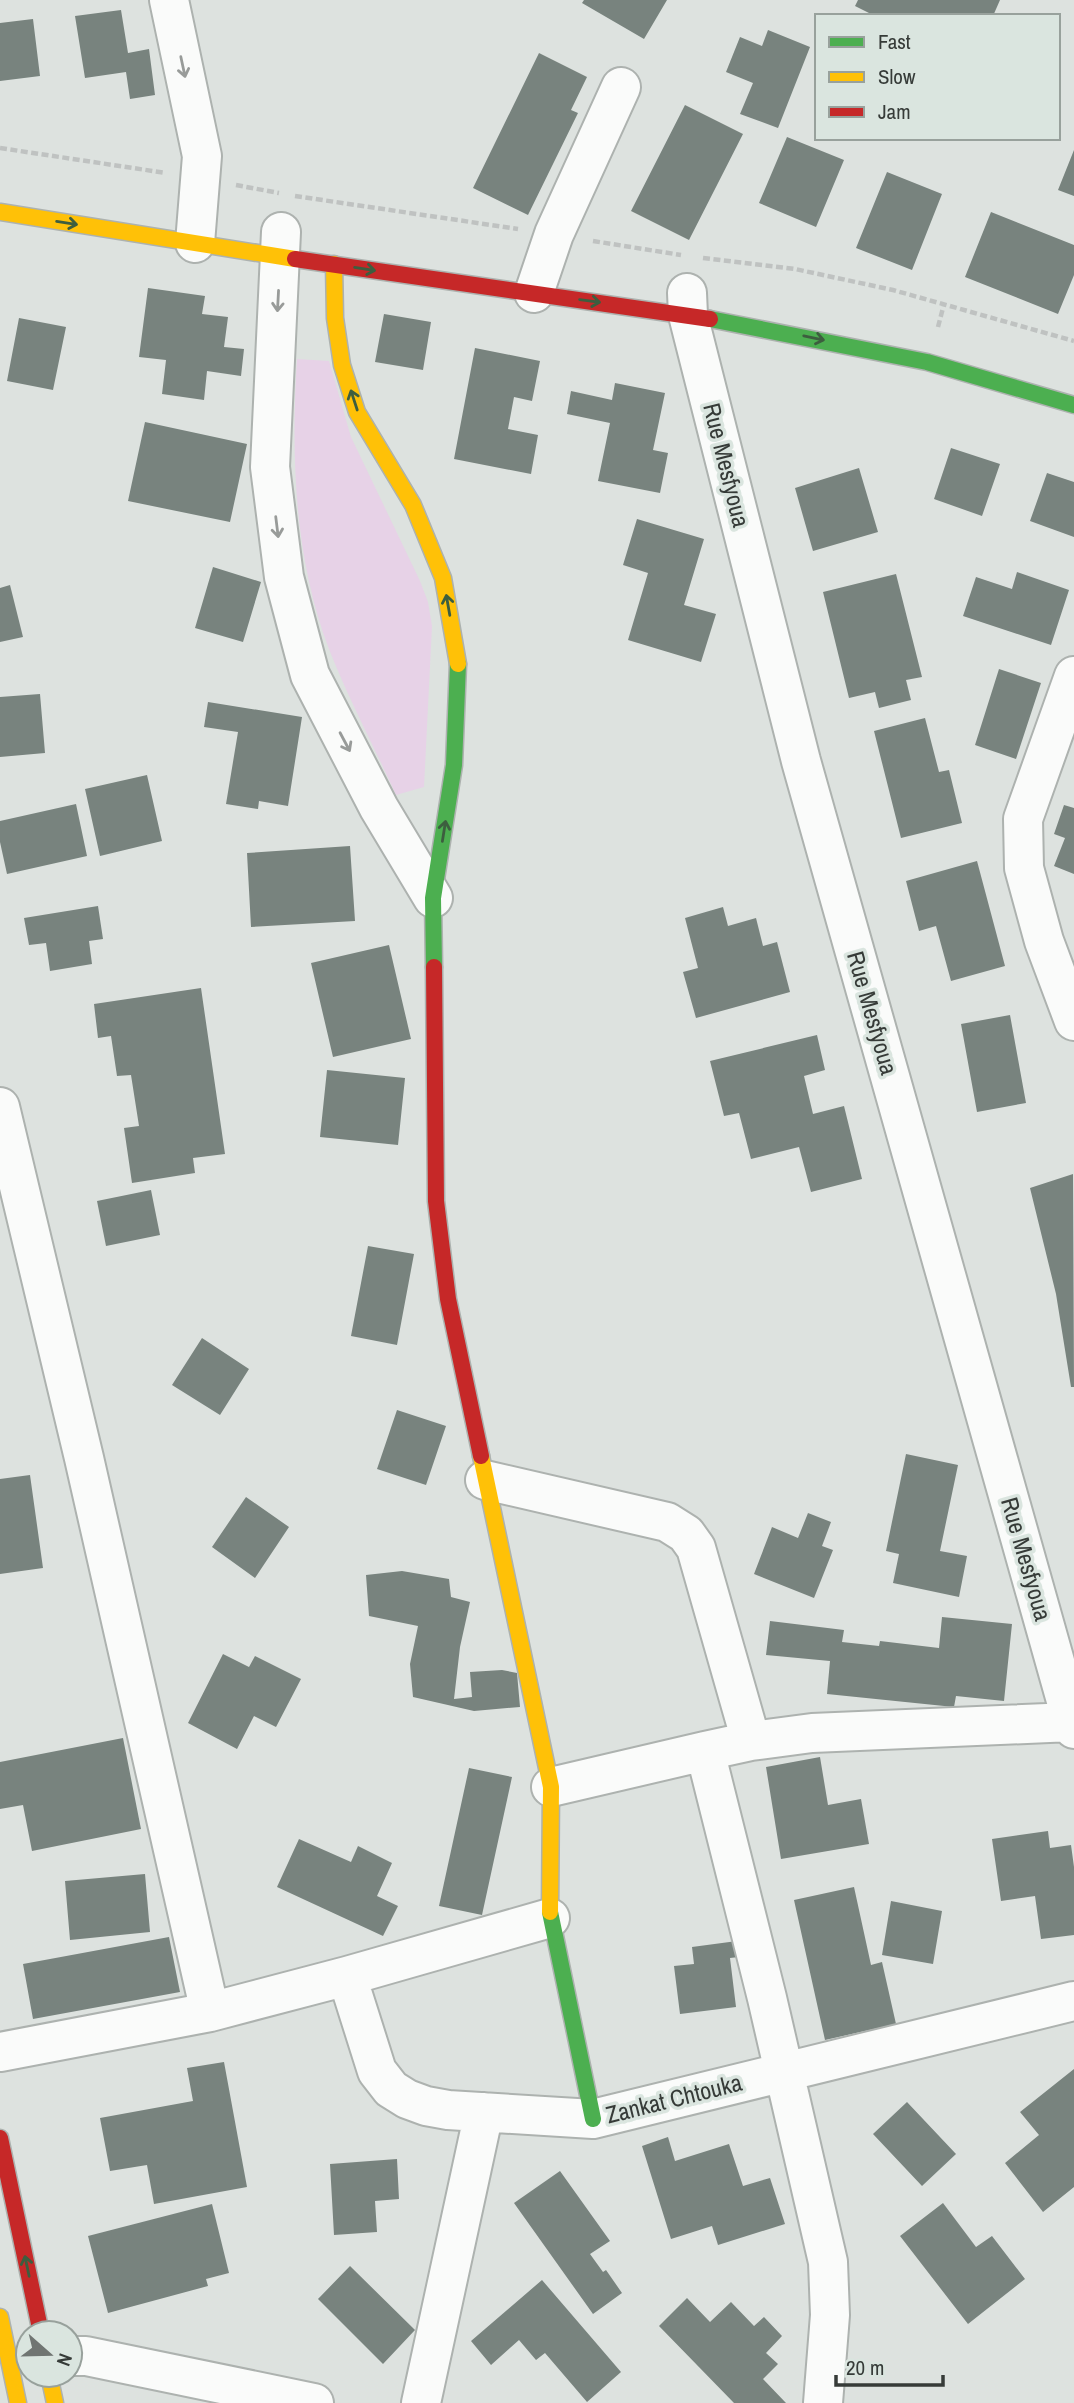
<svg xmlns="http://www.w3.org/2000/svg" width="1074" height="2403" viewBox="0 0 1074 2403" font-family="'Archivo Narrow',sans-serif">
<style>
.green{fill:#e7d2e7}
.building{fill:#78837e}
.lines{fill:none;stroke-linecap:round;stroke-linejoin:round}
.street-casing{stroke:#adb2af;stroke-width:42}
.fast-casing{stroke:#adb2af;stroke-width:19}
.slow-casing{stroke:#adb2af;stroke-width:19}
.jam-casing{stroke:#adb2af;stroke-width:19}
.path{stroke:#bfc2c1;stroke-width:4.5;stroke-dasharray:7 3.5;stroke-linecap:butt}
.street{stroke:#fafbfa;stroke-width:38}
.fast{stroke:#4caf50;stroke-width:16}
.slow{stroke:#ffc107;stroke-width:16}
.jam{stroke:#c62828;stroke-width:16}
.oneway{stroke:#989b99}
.oneway2{stroke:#3d5e3f}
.labels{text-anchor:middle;stroke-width:7;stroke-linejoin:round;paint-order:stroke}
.street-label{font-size:24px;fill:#363b38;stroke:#dae5df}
</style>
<rect width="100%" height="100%" fill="#dde2df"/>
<path class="green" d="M297,359L329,361L351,437L420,581L428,602L432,626L424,787L396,795C374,746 348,698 329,649C294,557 291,456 297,359Z"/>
<path class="building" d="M584,0H667L644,39L582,3Z
M858,0H1000L993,16H875L855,6Z
M121,10L128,53L149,49L155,95L130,99L126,72L85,78L75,16Z
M33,19L40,76L0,81V23Z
M768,30L810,47L778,128L740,114L753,83L726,72L740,37L762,46Z
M539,53L587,77L571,110L578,113L528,215L473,188Z
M685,105L743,134L689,240L631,211Z
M787,137L844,160L816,227L759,203Z
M1074,150V196L1058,190Z
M887,172L942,194L912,270L856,248Z
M991,212L1074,245V275L1058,314L965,277Z
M148,288L205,296L202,314L228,317L224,347L244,349L241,376L207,371L204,400L162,394L166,360L139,357Z
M384,314L431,322L423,370L375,362Z
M19,318L66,327L53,390L7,381Z
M475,348L540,361L532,401L514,397L508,429L538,435L531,474L454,459Z
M615,383L665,393L653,450L668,453L660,493L598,481L610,423L567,414L571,391L612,400Z
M145,422L247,444L230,522L128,501Z
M951,448L1000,464L982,516L934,499Z
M859,468L878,532L813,551L795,488Z
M1047,473L1074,482V537L1030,521Z
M637,519L704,539L684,605L716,614L701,662L628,640L648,573L623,565Z
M213,567L261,582L243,642L195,628Z
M1017,572L1069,590L1051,645L963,616L976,577L1012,589Z
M896,574L922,677L906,680L911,700L879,708L875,692L849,698L823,592Z
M10,585L23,637L0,642V588Z
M999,669L1041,683L1016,759L975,745Z
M40,694L45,753L0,757V697Z
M208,702L302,717L288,806L259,801L258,809L226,804L238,732L204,727Z
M925,718L939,772L949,770L962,823L901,838L874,731Z
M147,775L162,841L100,856L85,789Z
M76,804L87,856L7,874L0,842V821Z
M1064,805L1074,808V874L1054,866L1065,838L1054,834Z
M350,846L355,921L251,927L247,853Z
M977,861L1005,966L951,981L936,926L919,931L906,881Z
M98,906L103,939L89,941L92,964L50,971L46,943L29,945L24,918Z
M723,907L728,926L756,918L763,946L777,942L790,992L696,1018L683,972L698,968L685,918Z
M389,945L411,1039L333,1057L311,963Z
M201,988L225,1154L193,1158L195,1173L132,1183L124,1128L139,1126L131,1075L117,1076L111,1036L98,1038L94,1004Z
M1010,1015L1026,1103L977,1112L961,1024Z
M817,1035L825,1070L804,1076L813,1114L844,1106L862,1179L811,1192L799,1147L751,1159L739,1113L724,1116L710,1061Z
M327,1070L405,1078L398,1145L320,1137Z
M1073,1174L1074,1387H1071L1056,1294L1030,1188Z
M151,1190L160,1235L106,1246L97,1201Z
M368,1246L414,1254L397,1345L351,1336Z
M202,1338L249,1369L220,1415L172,1385Z
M397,1410L446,1426L426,1485L377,1469Z
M906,1454L958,1465L940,1551L967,1556L959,1597L893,1583L899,1554L886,1551Z
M30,1475L43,1568L0,1574V1479Z
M246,1497L289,1527L255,1578L212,1547Z
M808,1513L831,1522L822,1546L833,1550L814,1598L754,1574L772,1527L798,1538Z
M402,1571L449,1579L451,1597L470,1602L460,1647L454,1699L472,1697L470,1672L502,1670L517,1673L520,1707L474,1711L413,1697L410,1664L418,1626L369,1616L366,1575Z
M942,1617L1012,1624L1004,1701L956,1696L954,1707L827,1694L830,1661L766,1655L770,1621L844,1630L842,1642L879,1646L880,1641L939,1648Z
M223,1654L249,1667L255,1656L301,1679L276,1727L254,1716L237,1749L188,1723Z
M123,1738L141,1829L32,1851L23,1805L0,1809V1762Z
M820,1757L828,1805L861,1799L869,1844L781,1859L766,1767Z
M469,1768L512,1777L482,1915L439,1906Z
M1048,1831L1050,1848L1071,1845L1074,1867V1935L1041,1939L1035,1896L1001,1901L992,1839Z
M299,1839L351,1862L358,1846L392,1863L377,1896L398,1906L383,1936L277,1887Z
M145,1874L150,1932L70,1940L65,1881Z
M854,1887L871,1965L882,1962L896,2024L825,2040L794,1900Z
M891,1901L942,1911L933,1964L882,1955Z
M169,1937L180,1992L33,2019L23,1964Z
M737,1941L739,1957L730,1958L736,2007L680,2014L674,1966L694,1964L692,1947Z
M224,2062L247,2187L154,2204L147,2165L110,2171L100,2118L193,2101L187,2068Z
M1074,2069V2187L1043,2212L1005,2163L1039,2135L1020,2112Z
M907,2102L956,2154L922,2186L873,2134Z
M668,2137L675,2161L729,2144L743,2186L770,2178L785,2224L718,2245L712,2226L671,2239L642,2146Z
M397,2159L399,2199L375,2201L377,2232L334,2235L330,2164Z
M560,2171L610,2241L590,2254L603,2272L606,2270L622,2293L593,2314L514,2203Z
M943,2203L976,2247L992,2236L1025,2279L968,2324L900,2236Z
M212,2204L229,2273L206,2279L208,2286L108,2313L88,2236Z
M350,2266L415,2330L383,2364L318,2299Z
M542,2280L621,2372L587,2402L545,2353L536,2360L519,2340L491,2365L471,2341Z
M687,2298L710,2322L731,2302L754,2326L764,2317L782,2336L766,2353L778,2364L763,2379L786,2403H734L659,2326Z"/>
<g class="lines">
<defs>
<path id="street" d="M169,0L202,156L195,243
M281,232L270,467L284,577L310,675L379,808L433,898
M534,293L554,234L621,87
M687,293L688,315L801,761L1074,1729
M1074,676L1023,819L1024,868L1044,941L1074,1021
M0,1107L84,1458L210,2012
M485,1480L667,1522L686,1534L696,1548L751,1741
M705,1751L767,1998L828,2262L830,2315L823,2403
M551,1787L705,1751L751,1741L812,1733L1072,1722
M347,1976L377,2071L391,2089L407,2099L426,2106L448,2110L593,2119L1074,2001
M0,2052L210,2012L347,1976L550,1918
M70,2356H86L314,2403
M421,2403L484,2112"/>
<path id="fast" d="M710,319L927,362L1074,405
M434,967L433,898L454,765L458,664
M550,1912L593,2119"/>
<path id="slow" d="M0,212L295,259
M334,264L335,318L342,365L357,412L413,505L443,578L458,664
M481,1456L551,1787L550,1912
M0,2317L18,2403
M49,2375L55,2403"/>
<path id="jam" d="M295,259L710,319
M434,967L436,1201L448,1299L481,1456
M0,2138L41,2333"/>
</defs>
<use href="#street" class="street-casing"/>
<use href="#fast" class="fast-casing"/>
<use href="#slow" class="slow-casing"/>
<use href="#jam" class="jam-casing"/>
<path class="path" d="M0,148L166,173
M236,185L279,193
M295,196L518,229
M593,241L681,255
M703,258L795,269L893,290L1074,341
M938,327L944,304"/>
<use href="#street" class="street"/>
<use href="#fast" class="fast"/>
<use href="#slow" class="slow"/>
<use href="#jam" class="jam"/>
</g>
<defs><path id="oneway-shaft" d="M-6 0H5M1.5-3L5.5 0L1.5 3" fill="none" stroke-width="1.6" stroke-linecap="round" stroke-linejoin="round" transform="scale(1.75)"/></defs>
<g class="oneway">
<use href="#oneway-shaft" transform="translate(183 67) rotate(78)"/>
<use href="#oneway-shaft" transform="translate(278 301) rotate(93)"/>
<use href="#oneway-shaft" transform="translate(277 527) rotate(83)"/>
<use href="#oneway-shaft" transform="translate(345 742) rotate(62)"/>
</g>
<g class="oneway2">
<use href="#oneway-shaft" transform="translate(67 223) rotate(9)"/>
<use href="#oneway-shaft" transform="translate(365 269) rotate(9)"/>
<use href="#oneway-shaft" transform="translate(590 301) rotate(8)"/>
<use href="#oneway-shaft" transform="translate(814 338) rotate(12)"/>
<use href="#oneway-shaft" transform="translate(354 400) rotate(-108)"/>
<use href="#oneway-shaft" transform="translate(448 605) rotate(-100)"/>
<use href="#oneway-shaft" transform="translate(444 831) rotate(-81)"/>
<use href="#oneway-shaft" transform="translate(27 2266) rotate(-102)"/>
</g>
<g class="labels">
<g class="street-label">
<text transform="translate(726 465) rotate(76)" y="8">Rue Mesfyoua</text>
<text transform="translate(872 1013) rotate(74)" y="8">Rue Mesfyoua</text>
<text transform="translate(1026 1559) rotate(74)" y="8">Rue Mesfyoua</text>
<text transform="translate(674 2099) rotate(-14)" y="8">Zankat Chtouka</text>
</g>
</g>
<rect x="815" y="14" width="245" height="126" fill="#dae5df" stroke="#98a19c" stroke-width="2"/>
<rect x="829" y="37" width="35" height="10" fill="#4caf50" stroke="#98a19c" stroke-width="2"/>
<text x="878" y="49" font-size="21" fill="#363b38">Fast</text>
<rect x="829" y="72" width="35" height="10" fill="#ffc107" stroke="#98a19c" stroke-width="2"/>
<text x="878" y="84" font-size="21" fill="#363b38">Slow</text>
<rect x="829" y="107" width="35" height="10" fill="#c62828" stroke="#98a19c" stroke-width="2"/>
<text x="878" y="119" font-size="21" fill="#363b38">Jam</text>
<g transform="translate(49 2354) rotate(110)"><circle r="33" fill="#dae5df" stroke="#98a19c" stroke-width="2"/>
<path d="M0-5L12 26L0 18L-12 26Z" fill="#707572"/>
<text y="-10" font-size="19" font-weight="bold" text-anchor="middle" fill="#363b38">N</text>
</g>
<path d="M836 2375v10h107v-10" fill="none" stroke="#363b38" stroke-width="3.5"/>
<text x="846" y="2375" font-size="21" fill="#363b38" stroke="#dae5df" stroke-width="5" paint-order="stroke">20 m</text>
</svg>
